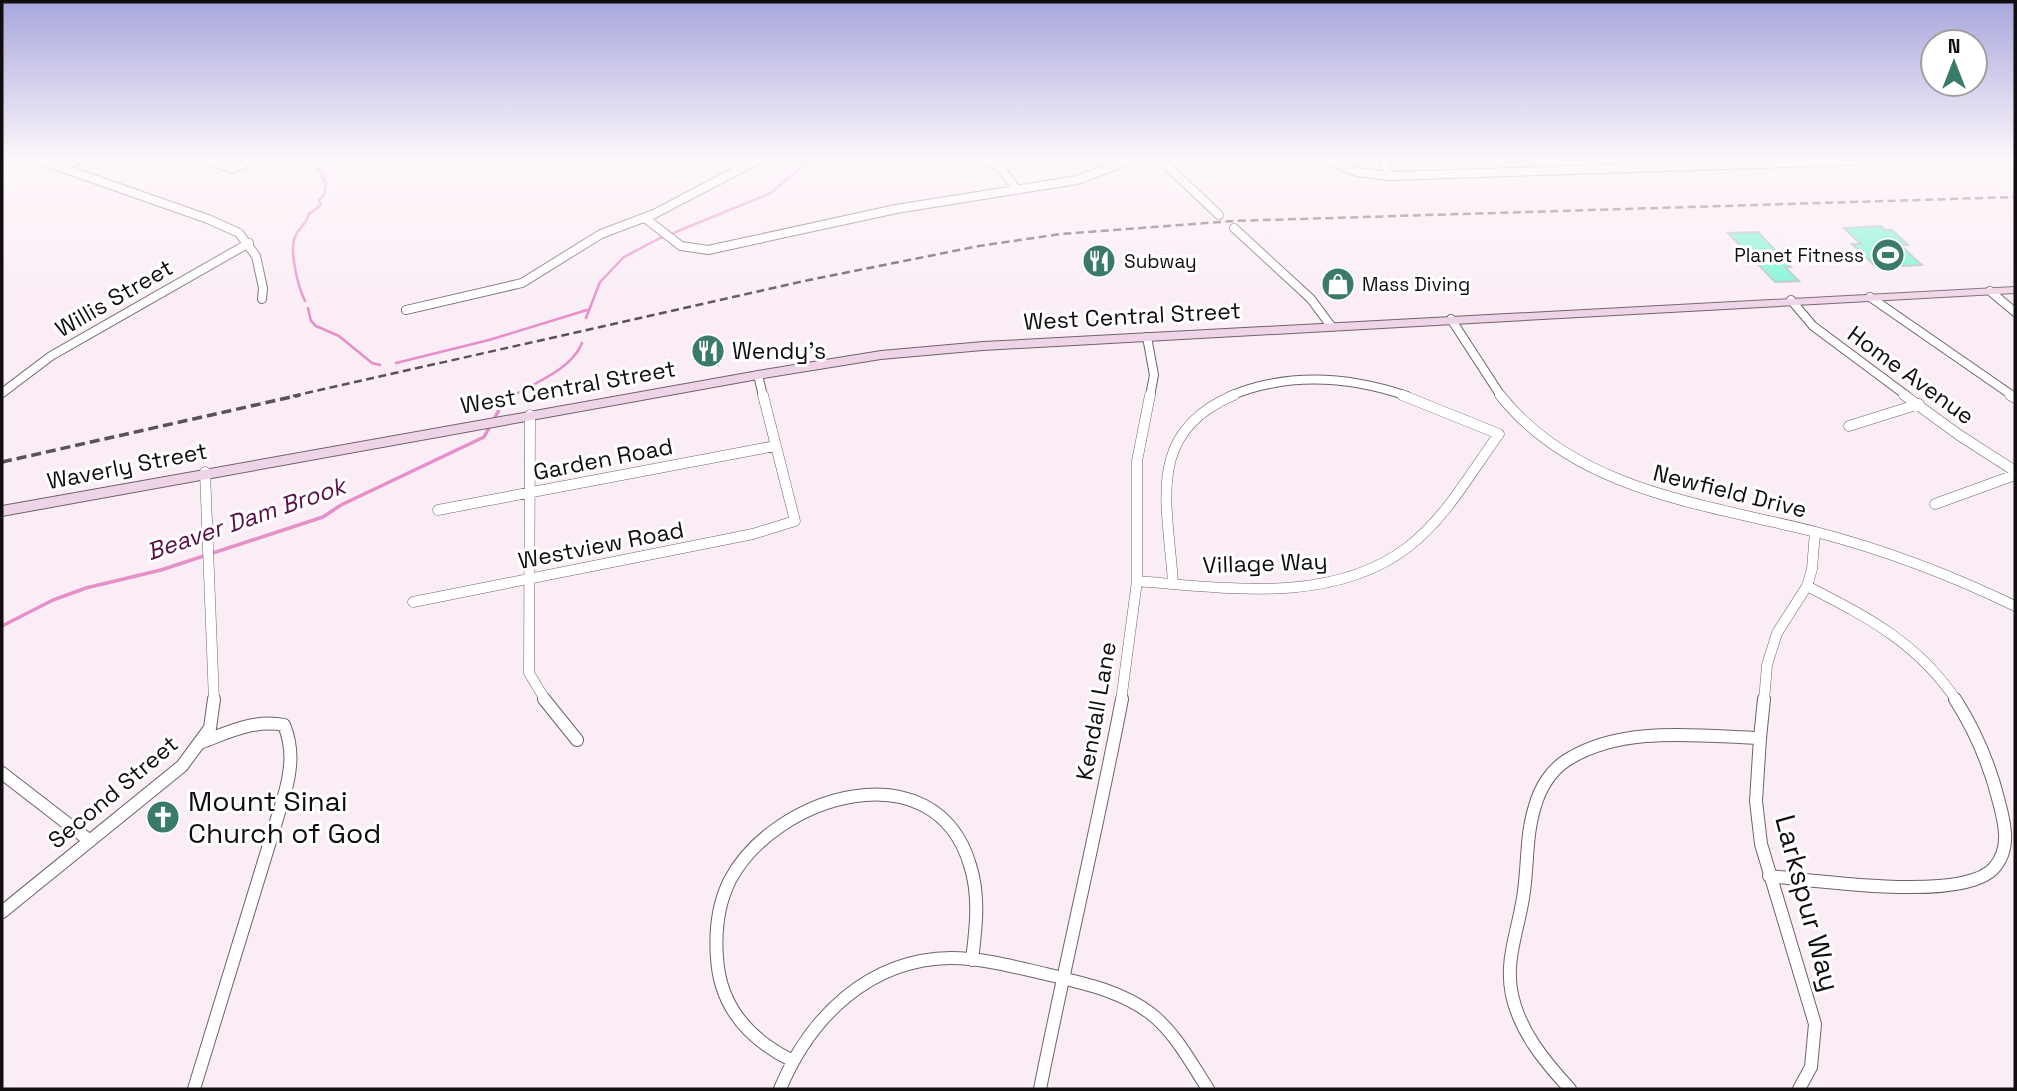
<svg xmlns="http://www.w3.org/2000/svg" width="2017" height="1091" viewBox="0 0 2017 1091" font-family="'Space Grotesk',sans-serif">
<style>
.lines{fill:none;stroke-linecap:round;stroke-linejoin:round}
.stream-far1{stroke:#e590c9;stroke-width:2.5}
.stream{stroke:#e590c9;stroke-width:3.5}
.building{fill:#75f5d3;stroke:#b3c3be;stroke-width:2}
.street-far2-casing{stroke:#6f636a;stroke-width:10}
.street-far1-casing{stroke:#6f636a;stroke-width:11}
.street-casing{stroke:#6f636a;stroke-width:14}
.secondary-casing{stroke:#6f636a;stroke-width:2}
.street-far2{stroke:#fff;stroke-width:8}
.street-far1{stroke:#fff;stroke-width:10}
.street{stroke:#fff;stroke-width:12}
.secondary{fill:#efd4e7;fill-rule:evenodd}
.rail-far1{stroke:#5a5257;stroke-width:2.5;stroke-dasharray:8 4.5;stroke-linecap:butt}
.rail{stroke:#5a5257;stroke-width:3.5;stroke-dasharray:10 5;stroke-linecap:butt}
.labels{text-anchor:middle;stroke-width:6;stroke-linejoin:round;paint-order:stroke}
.far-poi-label{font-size:19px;fill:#120d10;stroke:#fff;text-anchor:start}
.street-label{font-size:23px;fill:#120d10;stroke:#fff}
.poi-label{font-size:23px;fill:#120d10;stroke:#fff;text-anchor:start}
.water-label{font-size:24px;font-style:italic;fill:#590e47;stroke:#fff}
.near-poi-label{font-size:28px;fill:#120d10;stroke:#fff;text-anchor:start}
.near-street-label{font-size:28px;fill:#120d10;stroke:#fff}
</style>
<rect width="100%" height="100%" fill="#fbedf6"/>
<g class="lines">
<path class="stream-far1" d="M305,301C298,287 289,250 295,237C298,228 307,224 309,214L321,205L319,200L324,195L326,183L323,180L326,178L321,177L323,172L316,168L323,158
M308,308L311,321L316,326L339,336L372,363L380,365
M586,318L600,282L624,257L656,240L771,193L812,158
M396,363L489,340L587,310
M512,396C535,383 572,369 582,343"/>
<path class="stream" d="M2,626L53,600L86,588L161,570L323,517L341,505L484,437L504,401L515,395"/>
</g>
<path class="building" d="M1881,226L1885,230H1892L1908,245H1900L1922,265L1876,267L1852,244H1861L1844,228Z
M1758,232L1791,267H1785L1799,281L1775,282L1728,233Z
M714,342L718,365L703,367L700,347L703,344Z"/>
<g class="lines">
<defs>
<path id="street-far2" d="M34,158L208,219L239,233L256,256L263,288L262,299
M201,158L233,169L254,158
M980,158L1000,167L1017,190
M1159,158L1219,215
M1322,158L1357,172L1389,176L1937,158
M1383,158L1389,176
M936,160L942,158
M61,168L81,158
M645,218L681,246L708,250L896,209L1077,180L1136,158
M1234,228L1311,299L1331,326
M1990,291L2015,312
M1870,297L2013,396
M1791,300L1813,326L1907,396
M406,310L522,283L601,234L654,214L761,158
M1451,319L1501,396
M1147,337L1154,375L1150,396
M758,375L763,396
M2,393L51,356L249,243
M1230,396C1288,372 1348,376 1407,396"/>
<path id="street-far1" d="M1500,395C1576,491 1705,504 1816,532C1885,550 1951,575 2015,606
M1904,395L1959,435L2015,471
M2010,395L2015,398
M530,415L529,673L546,701
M1849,426L1919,404
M205,472L214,701
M1935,504L2015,475
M438,510L775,446
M1137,581C1225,588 1333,605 1408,547C1446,518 1471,472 1499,434L1402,395
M1173,583C1168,504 1144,433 1234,395
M1807,586C1869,618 1917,642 1957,701
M413,602L753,534L795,521L763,395
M1121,701L1137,581V461L1150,395
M1764,701L1767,665L1777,633L1807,586L1812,569L1815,532"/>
<path id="street" d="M544,699L577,740
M1760,738L1764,699
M2,773L90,841
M1769,876C1815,880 1963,903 1994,868C2011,849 2005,824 1999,802C1990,765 1976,732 1955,699
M2,912L182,766L210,728L214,699
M791,1060C749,1039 720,1007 717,958C715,932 718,904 730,880C775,795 935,747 970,865C980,896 976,928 972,960
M194,1089L284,796C291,772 294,749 284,725C255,719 229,732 202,742
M780,1089C810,1017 869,959 951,958C982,958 1015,967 1046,974C1081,983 1120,990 1150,1013C1175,1032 1191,1063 1208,1089
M1040,1089C1066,959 1097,830 1122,699
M1570,1089C1545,1062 1520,1032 1512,995C1504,959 1520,926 1524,891C1528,863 1526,834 1535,806C1540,788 1551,770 1567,760C1622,725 1698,736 1760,738L1756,801L1761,844L1815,1024L1811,1067L1799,1089"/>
<path id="secondary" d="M2015,287V293L983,350L881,359L758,379L2,516V506L758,371L881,351L983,342Z"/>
</defs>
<use href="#street-far2" class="street-far2-casing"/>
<use href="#street-far1" class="street-far1-casing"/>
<use href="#street" class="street-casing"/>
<use href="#secondary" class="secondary-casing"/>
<use href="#street-far2" class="street-far2"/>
<use href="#street-far1" class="street-far1"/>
<use href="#street" class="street"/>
<use href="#secondary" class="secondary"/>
<path class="rail-far1" d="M293,396L809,280L979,246L1061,234L1233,221L2015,197"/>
<path class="rail" d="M2,462L300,395"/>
</g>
<linearGradient id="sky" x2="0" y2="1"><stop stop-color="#a7a6dc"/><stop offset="0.51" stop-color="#fdf7fb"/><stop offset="1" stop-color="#fdf7fb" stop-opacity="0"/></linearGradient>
<rect width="2017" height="311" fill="url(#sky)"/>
<defs>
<symbol id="stadium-disc" viewBox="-11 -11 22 22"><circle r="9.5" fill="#3a7a69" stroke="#fff"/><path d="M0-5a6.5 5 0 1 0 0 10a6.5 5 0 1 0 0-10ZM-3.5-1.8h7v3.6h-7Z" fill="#fff"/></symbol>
<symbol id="restaurant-disc" viewBox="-11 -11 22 22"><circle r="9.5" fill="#3a7a69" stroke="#fff"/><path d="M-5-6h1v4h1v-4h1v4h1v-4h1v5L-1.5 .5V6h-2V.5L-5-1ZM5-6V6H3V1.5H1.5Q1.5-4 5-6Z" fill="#fff"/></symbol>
<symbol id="shop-disc" viewBox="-11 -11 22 22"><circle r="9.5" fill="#3a7a69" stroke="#fff"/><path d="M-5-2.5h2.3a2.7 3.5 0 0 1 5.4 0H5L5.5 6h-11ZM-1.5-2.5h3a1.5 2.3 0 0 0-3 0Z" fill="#fff"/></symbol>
<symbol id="church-disc" viewBox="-11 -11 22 22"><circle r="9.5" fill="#3a7a69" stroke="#fff"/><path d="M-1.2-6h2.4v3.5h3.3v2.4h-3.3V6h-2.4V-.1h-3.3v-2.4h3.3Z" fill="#fff"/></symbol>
</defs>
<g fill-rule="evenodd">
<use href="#stadium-disc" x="1869" y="236" width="38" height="38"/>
<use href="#restaurant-disc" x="1080" y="242" width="38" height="38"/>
<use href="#shop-disc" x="1319" y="265" width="38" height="38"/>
<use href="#restaurant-disc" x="689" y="332" width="38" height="38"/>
<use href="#church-disc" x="144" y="798" width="38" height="38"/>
</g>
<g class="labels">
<g class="far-poi-label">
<text x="1864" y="262" text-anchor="end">Planet Fitness</text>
<text x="1124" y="268">Subway</text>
<text x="1362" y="291">Mass Diving</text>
</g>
<g class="street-label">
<text transform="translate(114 298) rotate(-30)" y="8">Willis Street</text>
<text transform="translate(1132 316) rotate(-3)" y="8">West Central Street</text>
<text transform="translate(1911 375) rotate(36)" y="8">Home Avenue</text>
<text transform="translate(568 387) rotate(-10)" y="8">West Central Street</text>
<text transform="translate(603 459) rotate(-11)" y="8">Garden Road</text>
<text transform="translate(127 466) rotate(-11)" y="8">Waverly Street</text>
<text transform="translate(1730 491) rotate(14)" y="8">Newfield Drive</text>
<text transform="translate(601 545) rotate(-11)" y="8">Westview Road</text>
<text transform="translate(1265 563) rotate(-2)" y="8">Village Way</text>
<text transform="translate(1096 711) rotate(-80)" y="8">Kendall Lane</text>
<text transform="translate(113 792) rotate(-40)" y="8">Second Street</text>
</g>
<g class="poi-label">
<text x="732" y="359">Wendy's</text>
</g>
<g class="water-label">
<text transform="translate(246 519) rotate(-19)" y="8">Beaver Dam Brook</text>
</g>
<g class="near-poi-label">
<text x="188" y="811">Mount Sinai<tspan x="188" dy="32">Church of God</tspan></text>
</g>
<g class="near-street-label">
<text transform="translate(1808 903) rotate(75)" y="10">Larkspur Way</text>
</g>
</g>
<rect width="2017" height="1091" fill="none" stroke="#120d10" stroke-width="7"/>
<g transform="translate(1954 63)"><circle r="33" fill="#ffffff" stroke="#a09e9f" stroke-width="2"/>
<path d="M0-5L12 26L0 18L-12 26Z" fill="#3a7a69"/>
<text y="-10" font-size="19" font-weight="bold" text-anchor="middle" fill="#120d10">N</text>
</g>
</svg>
